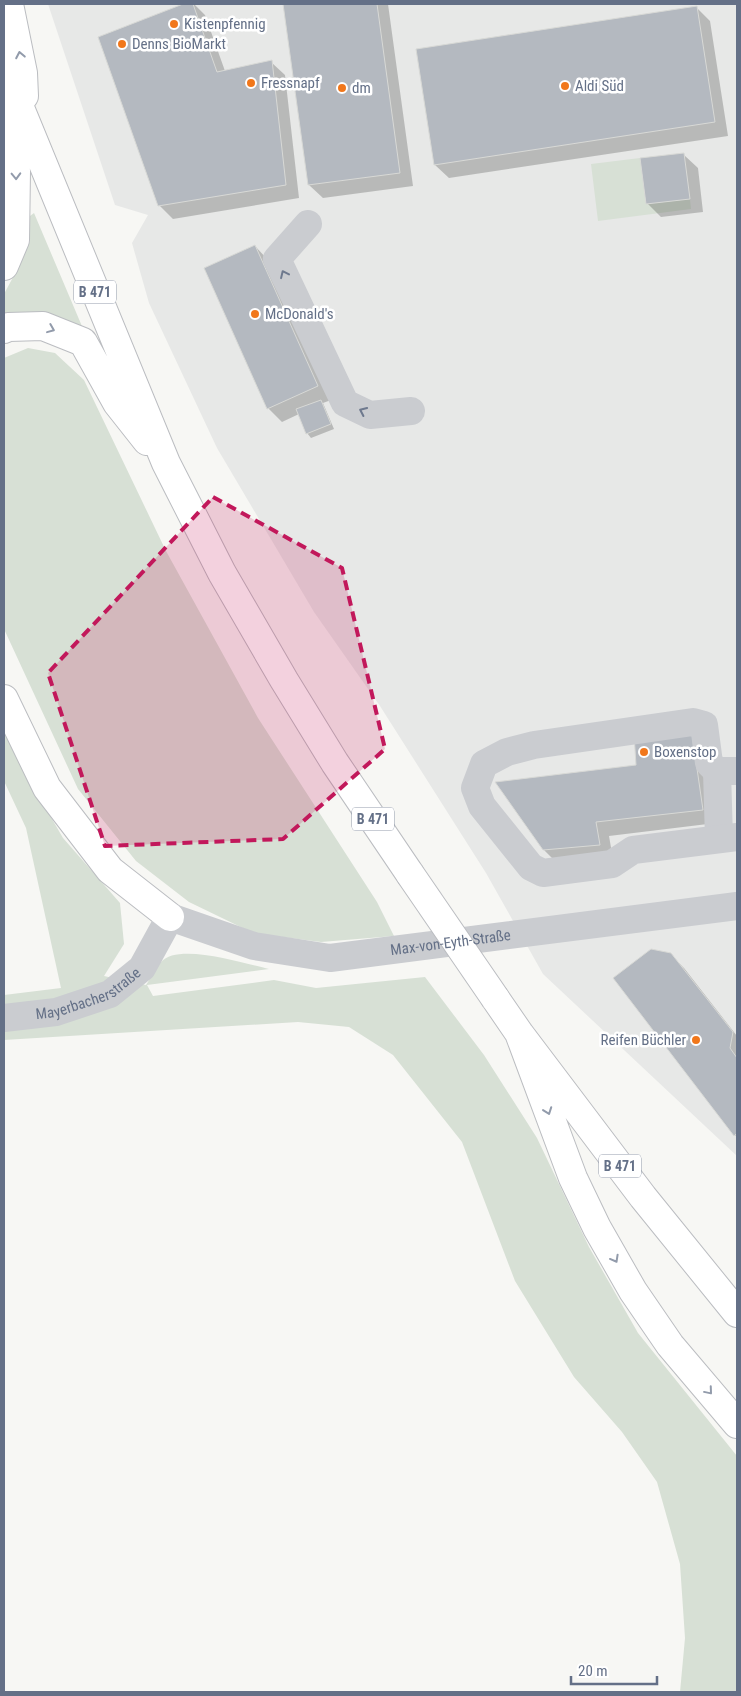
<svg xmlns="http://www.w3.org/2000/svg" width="741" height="1696" viewBox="0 0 741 1696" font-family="'Roboto Condensed',sans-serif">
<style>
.built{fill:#e7e8e7}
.green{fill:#d7e0d5}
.shadow{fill:#0003}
.building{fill:#b4b9c0;stroke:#d8d9d6}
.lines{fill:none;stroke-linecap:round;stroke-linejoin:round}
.highway-casing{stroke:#bbbdc1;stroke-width:30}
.minor{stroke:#caccd0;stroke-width:28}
.highway{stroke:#fff;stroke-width:28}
.highway-bridge-casing{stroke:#bbbdc1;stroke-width:30;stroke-linecap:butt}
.highway-bridge{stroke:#fff;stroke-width:28}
.oneway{stroke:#929bab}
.oneway2{stroke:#6e798e}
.marked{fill:#c2185b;fill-opacity:0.2;stroke:#c2185b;stroke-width:4;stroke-dasharray:10 6;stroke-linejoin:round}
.poi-dot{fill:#f1771b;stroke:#fff;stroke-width:2}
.labels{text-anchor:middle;stroke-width:5;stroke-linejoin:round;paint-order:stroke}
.shield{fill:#fff;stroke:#929bab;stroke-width:1}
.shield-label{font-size:14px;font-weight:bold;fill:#647087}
.poi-label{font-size:15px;fill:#647087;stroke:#fff;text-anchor:start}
.street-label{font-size:15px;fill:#647087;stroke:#fff}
</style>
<rect width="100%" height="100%" fill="#f7f7f4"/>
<path class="built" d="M48,4H737V1156L543,974L486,873L380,706L314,612L217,448L149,303L132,243L148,215L115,205Z"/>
<path class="green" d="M640,158L646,204L690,199L691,209L598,221L591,164Z
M34,213L84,331C66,320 45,310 23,313C17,313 10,317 4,319V294L18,268L30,241V216Z
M28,348L55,353L84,380L166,551L258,718L377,902L394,936L321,942L253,933L189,902L136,861L78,789L4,629V358Z
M4,727L23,769L63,838L120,903L124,944L104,976L146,985C151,978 155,968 161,962C178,942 246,964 269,969L147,985L153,996L274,980L316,988L425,977L484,1055L537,1138L589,1247L638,1333L737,1456V1692H680L685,1638L680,1564L657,1482L622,1432L574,1377L515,1281L462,1142L393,1055L349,1027L298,1022L4,1040V995L61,988L26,828L4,781Z"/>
<path class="shadow" d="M187,4H194L205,15L225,71L271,62L285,75L299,198L173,219L159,205L99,38Z
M284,4H388L413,186L323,198L309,185Z
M696,7L710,21L728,136L449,178L435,165Z
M684,155L698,168L703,212L661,217L647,203Z
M255,246L268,260L331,400L323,403L334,429L311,438L307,433L299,414L282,422L268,408Z
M691,728L716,823L609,836L613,859L558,864L544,850L638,766Z
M670,954L684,968L737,1036V1137L735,1135Z"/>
<path class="building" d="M183,4H193L217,72L272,60L286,185L158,206L98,37Z
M283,4H377L400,173L308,185Z
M697,6L715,122L434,165L416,49Z
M684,153L690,199L646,204L640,158Z
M255,245L318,386L267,409L204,268Z
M321,400L331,424L306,434L296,409Z
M691,727L703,810L596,822L600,845L543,850L495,782L636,765L634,734Z
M651,949L671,953L733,1032L730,1048L737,1058V1133L734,1136L613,978Z"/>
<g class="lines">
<defs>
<path id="highway" d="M9,4L23,73L24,96
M4,69L166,463L222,573L284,680L335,763L410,874
M4,111L16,171L15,240L4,266
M4,329L8,327L43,326L83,342L117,403L147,441
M4,699L47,788L110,870L170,917
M495,998L519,1033L643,1197L737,1313
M519,1033L573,1178L597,1228L633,1291L670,1345L737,1424"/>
</defs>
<use href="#highway" class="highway-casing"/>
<g class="minor">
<path d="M308,224L277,259L345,403L370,415L411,411"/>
<path d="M717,771L719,839"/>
<path d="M737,771H717L709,763L704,725L693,722L534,745L507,752L484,764L475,788L482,806L531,867L543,873L612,864L633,850L737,837"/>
<path id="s1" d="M4,1018L56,1012L110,994L142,968L170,917L254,946L330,958L737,906"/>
</g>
<use href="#highway" class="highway"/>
<defs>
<path id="highway-bridge" d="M410,874L495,998"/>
</defs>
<use href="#highway-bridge" class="highway-bridge-casing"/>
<use href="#highway-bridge" class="highway-bridge"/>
</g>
<defs><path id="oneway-chevron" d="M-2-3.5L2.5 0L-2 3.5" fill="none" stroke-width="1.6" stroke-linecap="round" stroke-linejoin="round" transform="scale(1.25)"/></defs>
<g class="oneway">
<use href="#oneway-chevron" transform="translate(20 55) rotate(-101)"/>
<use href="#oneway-chevron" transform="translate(16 176) rotate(88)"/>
<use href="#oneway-chevron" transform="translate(51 329) rotate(22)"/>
<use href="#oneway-chevron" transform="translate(548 1111) rotate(70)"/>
<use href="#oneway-chevron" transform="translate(615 1259) rotate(61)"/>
<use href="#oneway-chevron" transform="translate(709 1391) rotate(50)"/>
</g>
<g class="oneway2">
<use href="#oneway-chevron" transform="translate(284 274) rotate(-115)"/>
<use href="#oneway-chevron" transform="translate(363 411) rotate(-155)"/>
</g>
<path class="marked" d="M213,497L342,568L385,749L283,839L105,846L48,673Z"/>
<g class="poi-dot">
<circle cx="174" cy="24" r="5"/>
<circle cx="122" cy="44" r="5"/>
<circle cx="251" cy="83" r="5"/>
<circle cx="565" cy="86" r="5"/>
<circle cx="342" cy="88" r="5"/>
<circle cx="255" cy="314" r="5"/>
<circle cx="644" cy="752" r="5"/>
<circle cx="696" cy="1040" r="5"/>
</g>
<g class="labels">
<g class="shield">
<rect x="74" y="280.5" width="42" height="23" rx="4"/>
<rect x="352" y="807.5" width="42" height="23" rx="4"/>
<rect x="599" y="1154.5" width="42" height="23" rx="4"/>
</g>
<g class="shield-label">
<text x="95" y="297">B 471</text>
<text x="373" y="824">B 471</text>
<text x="620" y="1171">B 471</text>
</g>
<g class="poi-label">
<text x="184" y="29">Kistenpfennig</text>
<text x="132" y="49">Denns BioMarkt</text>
<text x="261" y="88">Fressnapf</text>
<text x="575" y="91">Aldi Süd</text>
<text x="352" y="93">dm</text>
<text x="265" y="319">McDonald's</text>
<text x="654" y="757">Boxenstop</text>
<text x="686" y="1045" text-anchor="end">Reifen Büchler</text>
</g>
<g class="street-label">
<text dy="5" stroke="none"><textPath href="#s1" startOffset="496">Max-von-Eyth-Straße</textPath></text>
<text dy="5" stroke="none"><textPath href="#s1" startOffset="89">Mayerbacherstraße</textPath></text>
</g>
</g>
<rect width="741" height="1696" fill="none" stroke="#647087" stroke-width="10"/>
<path d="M571 1676v8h86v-8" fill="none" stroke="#647087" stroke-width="2.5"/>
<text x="578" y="1676" font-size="15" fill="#647087" stroke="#ffffff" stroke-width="4" paint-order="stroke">20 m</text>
</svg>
